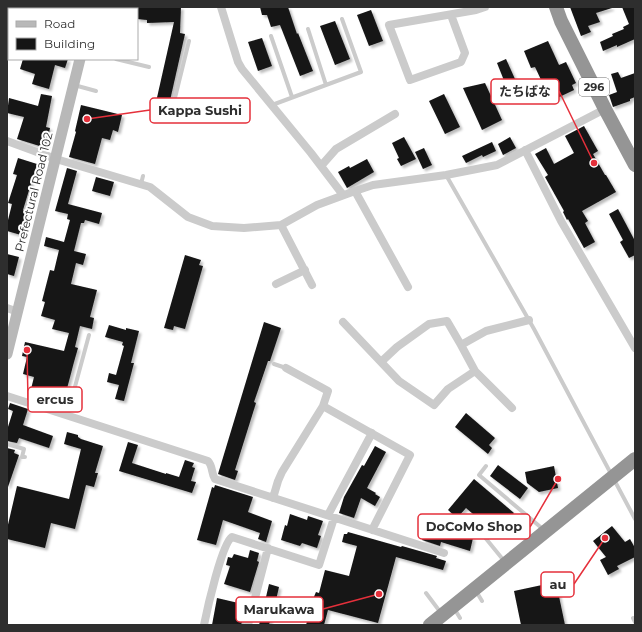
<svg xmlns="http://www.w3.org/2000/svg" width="642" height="632" viewBox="0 0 642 632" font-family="Montserrat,'Noto Sans JP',sans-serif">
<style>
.building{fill:#151515;filter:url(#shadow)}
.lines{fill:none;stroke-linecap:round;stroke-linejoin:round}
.lane{stroke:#cbcbcb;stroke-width:4}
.street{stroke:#cbcbcb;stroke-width:8}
.secondary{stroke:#b8b8b8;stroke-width:11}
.highway{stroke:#959595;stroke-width:14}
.labels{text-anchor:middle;stroke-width:4;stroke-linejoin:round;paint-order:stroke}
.shield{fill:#fff;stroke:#6d6d6d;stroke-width:1}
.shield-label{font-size:11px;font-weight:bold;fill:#2e2e2e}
.street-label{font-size:12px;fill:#2e2e2e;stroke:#fff}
.leader{fill:none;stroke:#e5303b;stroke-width:1.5}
.callout-dot{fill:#e5303b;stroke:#fff;stroke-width:1.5}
.callout{fill:#fff;stroke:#e5303b;stroke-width:1.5}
.callout-label{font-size:13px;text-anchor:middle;font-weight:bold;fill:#2e2e2e}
</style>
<defs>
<filter id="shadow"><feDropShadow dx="2.5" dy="2.5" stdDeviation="1" flood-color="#0004"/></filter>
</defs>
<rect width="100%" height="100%" fill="#fff"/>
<path class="building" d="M181,7L180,33L185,34L169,105L156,102L174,22L147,23V20L137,19V8Z
M260,7H288L297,34L298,33L313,71L300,76L280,25L271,27L267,15H262Z
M570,7H611L612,8L596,13L600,22L588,26L591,32L581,36Z
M622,7H635V39L617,47V45L603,51L600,42L613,36L612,34L624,29L623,27L629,24Z
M371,10L383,41L369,46L357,15Z
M335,21L350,59L335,65L320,26Z
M262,38L272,66L258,71L248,42Z
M548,41L559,65L566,62L576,83L572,85L574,90L551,101L535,67L531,68L524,51Z
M23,59H68L65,68L55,65L49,89L32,84L35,74L20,69Z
M506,59L515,79L505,83L497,63Z
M618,72L621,78L635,73V97L630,99V101L613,107L609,95L617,92L611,74Z
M485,83L502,120L482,130L463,88Z
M41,94L52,96L46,127L50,128L46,148L17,139L24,117L7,113L9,98L38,106Z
M444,94L460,127L445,134L429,101Z
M81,105L122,115L118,132L113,130L110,140L102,138L95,164L69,157L76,132L75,131Z
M584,126L598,151L593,154L605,175H606L616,192L582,211L588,221L585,223L595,242L584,248L568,219L567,220L563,212L564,211L545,177L548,175L535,154L546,148L554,164L574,153L565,136Z
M404,137L416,159L401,166L397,159L399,158L392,143Z
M510,137L516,148L503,155L498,144Z
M492,142L496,151L483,157L482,155L466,163L462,156Z
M424,148L432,165L423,169L415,152Z
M18,158L37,164L23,210L27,211L21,235L7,231V224L12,204L8,203L17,175L13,174Z
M367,159L374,172L347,188L338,172L349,166L350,168Z
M67,168L77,171L68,204L102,213L99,224L85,220L84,223H81L74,251L86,254L83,265L76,263L71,284L97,290L90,317L94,318L92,329L80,326L75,347L78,348L74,362L64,400L61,399L59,405L50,403L49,404L29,397L34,377L23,374L27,357L22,356L25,342L64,351L69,333L52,329L55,320L41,316L45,302L42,301L50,270L54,271L59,250L44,246L46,237L64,242L70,220L67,219L68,214L55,211Z
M96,177L114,182L110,196L92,191Z
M618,209L635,241V255L629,258L620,242L623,240L609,214Z
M7,254L19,257L14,276L7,274Z
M185,255L201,260L199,265L203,266L185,329L174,326L173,330L164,328Z
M264,322L281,328L270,361H268L254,402L256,403L235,470L238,471L235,480L218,474Z
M109,325L126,330V328L139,331L131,363H134L124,401L115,399L119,385L107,382L109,373L116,375L124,346L122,345L123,342L105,337Z
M10,403L28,409L23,425L53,436L49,448L19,438L17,443L7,441V430L13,411L8,409Z
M466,413L495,438L489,445L492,448L488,454L455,427Z
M67,432L78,435V437L81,439L103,446L95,473H98L94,487L86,485L75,529L51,523L45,548L7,539V529L17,486L69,499L81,449L64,444Z
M128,442L138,445L132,463L166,474V473L179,477L185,460L194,463L192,467L195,468L191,481L196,482L192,493L119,471Z
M375,446L386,452L367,488L376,493L375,494L380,497L375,506L361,498L354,518L339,513L344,497L362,465L364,466Z
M7,448L15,450L14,453L19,455L8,487L7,486Z
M498,465L528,488L520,499L490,476Z
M554,466L558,488L539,492L527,483L525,472Z
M474,479L514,513L495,535L485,527L486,525L466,508L457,518L448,510Z
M215,485L253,497L248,512L272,521L266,542L258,539L260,533L223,520L216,545L197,540L212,487L214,488Z
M290,514L307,520L308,516L323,521L318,535L321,536L317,548L302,543L300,546L281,540L285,525L287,526Z
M427,524L473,538L470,551L441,542L440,546L422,540Z
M612,526L625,542L630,539L635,548V557L617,566L619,569L608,575L600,560L606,557L593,541Z
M348,532L401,547L402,546L437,556L436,558L446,561L443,570L396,557L378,623L328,610L324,625H306L311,608L306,606L309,598L313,599L316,592L319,593L325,570L349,576L357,546L342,542L344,534H347Z
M250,550L259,553L257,561L259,562L250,592L224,584L230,566L226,565L228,557L232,558L234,554L248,558Z
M556,582L565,625H521L514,591Z
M269,584L279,587L276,600L266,597Z
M217,598L247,605L241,625H212Z
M263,609L272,612L269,625H259Z"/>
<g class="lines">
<path class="lane" d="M308,29L326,85
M271,36L292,97
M116,59L149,67
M74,85L96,91
M272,105L361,72L342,19
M163,108L172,110L189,41
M446,175L534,329L635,519
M141,184L143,176
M274,364L286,368
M67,416L89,335
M7,444L24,449L22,457H25
M486,466L479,475L544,530
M440,516L452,524L483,535L505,562
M476,591L482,601
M426,593L441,613
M454,608L460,618
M633,618L635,622"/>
<path class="street" d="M221,7L238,62L242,69L311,153L343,195
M451,15L465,53L461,62L410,80L389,25L476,10L485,7
M7,141L56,159L150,187L188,217L212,226L244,228L281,225L317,205L355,191L373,185L446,175L497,165L605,109
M525,150L561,221L635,348
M321,166L336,149L395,114
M355,191L408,287
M281,225L312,285
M276,284L305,270
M7,308L18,312
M343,322L399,381L434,405L448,389L475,371
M461,345L475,371L512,408
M381,362L397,347L429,324L447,321L461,345L486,331L529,320
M7,396L208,461C213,466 211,473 215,479L444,553
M323,406L410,455L372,530
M273,498L278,481L282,472L323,406L328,391L286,368
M328,515L372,433
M204,625C207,610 222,543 232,537L319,565L334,518
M248,625L268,548"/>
<path class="secondary" d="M91,9L92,7
M7,354L80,59"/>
<path class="highway" d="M556,7L561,21L605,109L635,165
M430,625L635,459"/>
</g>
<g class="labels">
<rect class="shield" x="579" y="78" width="30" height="18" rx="3"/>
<g class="shield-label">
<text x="594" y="91">296</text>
</g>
<g class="street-label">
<text transform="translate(34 192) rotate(-76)" y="4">Prefectural Road 102</text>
</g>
</g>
<path class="leader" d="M594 163L559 91M87 119L150 110M27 350L28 400M558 479L530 527M605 538L574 584M379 594L323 609"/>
<g class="callout-dot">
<circle cx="594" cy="163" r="4"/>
<circle cx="87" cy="119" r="4"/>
<circle cx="27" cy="350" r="4"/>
<circle cx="558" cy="479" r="4"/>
<circle cx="605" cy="538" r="4"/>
<circle cx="379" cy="594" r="4"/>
</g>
<g class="callout">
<rect x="491" y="79" width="68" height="25" rx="4"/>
<rect x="150" y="98" width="100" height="25" rx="4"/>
<rect x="28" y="387" width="54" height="25" rx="4"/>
<rect x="418" y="514" width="112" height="25" rx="4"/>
<rect x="541" y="572" width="33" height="25" rx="4"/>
<rect x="236" y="597" width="87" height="25" rx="4"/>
</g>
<g class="callout-label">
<text x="525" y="96">たちばな</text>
<text x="200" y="115">Kappa Sushi</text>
<text x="55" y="404">ercus</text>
<text x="474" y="531">DoCoMo Shop</text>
<text x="558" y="589">au</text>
<text x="279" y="614">Marukawa</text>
</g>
<rect width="642" height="632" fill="none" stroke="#2e2e2e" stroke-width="16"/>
<rect x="8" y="8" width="130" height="52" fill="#ffffff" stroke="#ababab"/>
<rect x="16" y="21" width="20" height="6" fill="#b8b8b8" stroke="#ababab"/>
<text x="44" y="28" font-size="12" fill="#2e2e2e">Road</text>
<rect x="16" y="38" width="20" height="12" fill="#151515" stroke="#ababab"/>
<text x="44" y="48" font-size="12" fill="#2e2e2e">Building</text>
</svg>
